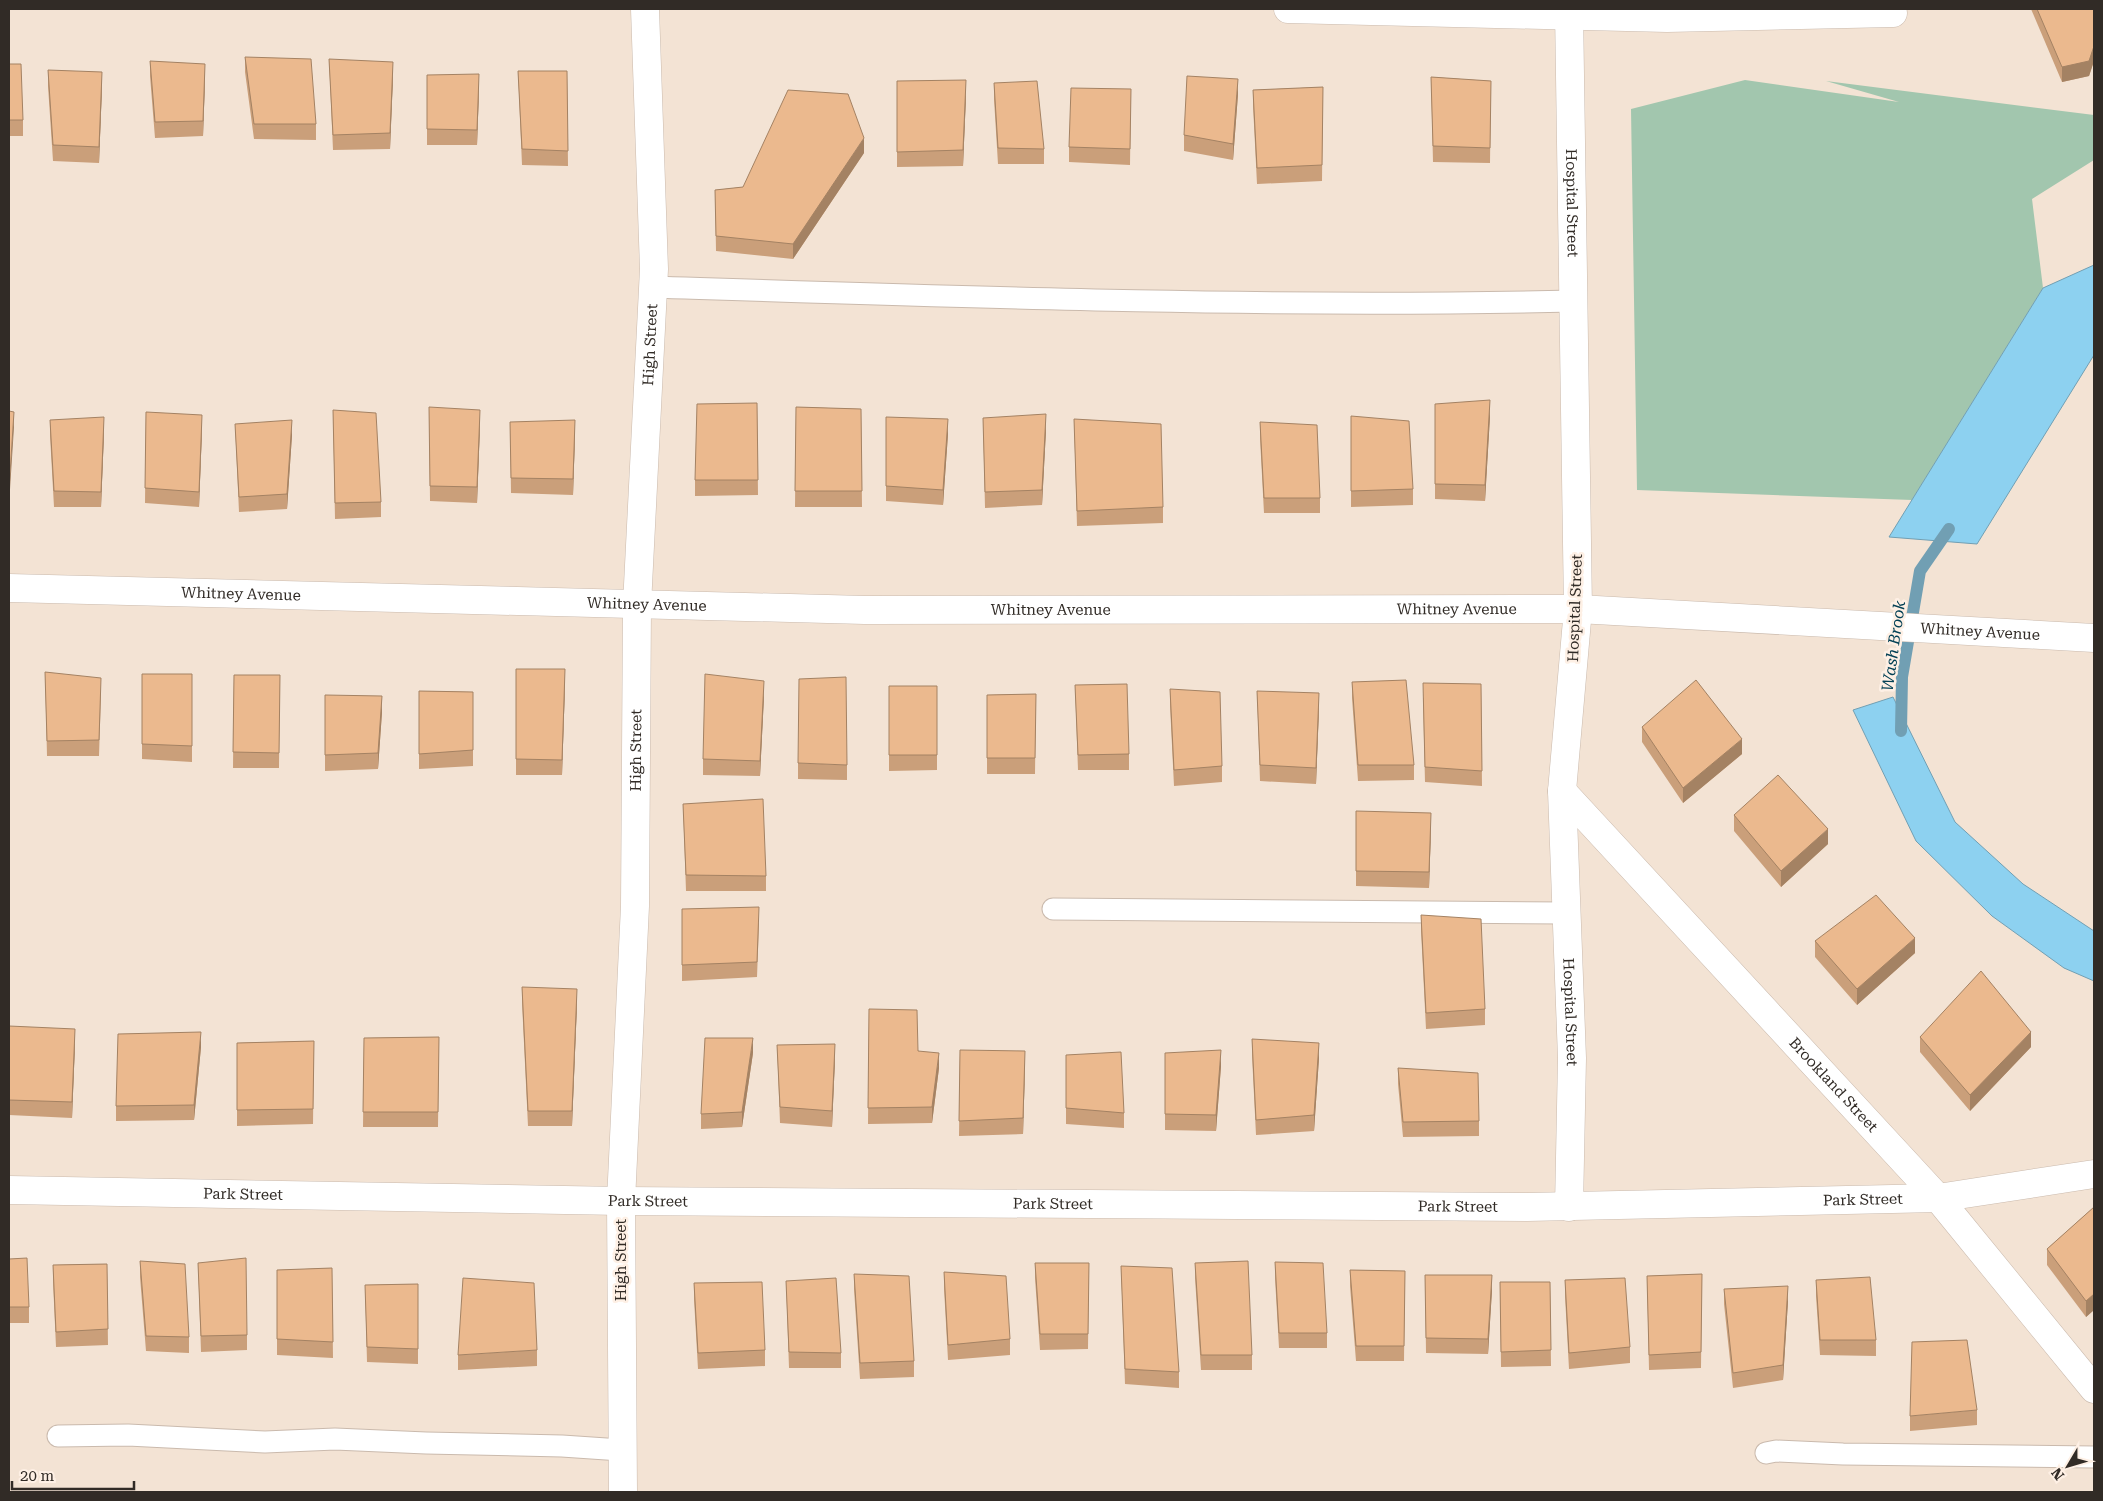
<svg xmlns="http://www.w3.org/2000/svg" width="2103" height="1501" viewBox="0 0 2103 1501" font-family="'Roboto Serif',serif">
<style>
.green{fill:#a2c6ae}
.water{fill:#8dd1f0;stroke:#719fb3}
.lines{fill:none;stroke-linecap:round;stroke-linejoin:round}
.stream{stroke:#719fb3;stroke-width:12}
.lane-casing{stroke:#cabaad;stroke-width:23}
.street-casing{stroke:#cabaad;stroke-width:29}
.lane{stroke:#fff;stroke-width:21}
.street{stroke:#fff;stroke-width:28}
.wall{fill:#ca9f7a}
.shaded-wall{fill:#a48263}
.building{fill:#ebb98e;stroke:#a48263}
.labels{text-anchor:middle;stroke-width:5;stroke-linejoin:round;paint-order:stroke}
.street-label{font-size:15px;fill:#312b26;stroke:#fef0e5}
.water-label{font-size:16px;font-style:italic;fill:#034055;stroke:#fef0e5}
</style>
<rect width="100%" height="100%" fill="#f3e3d4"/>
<path class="green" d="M1745,80L1899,102L1826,81L2094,115V160L2032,199L2043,288L1912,500L1637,490L1631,109Z"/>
<path class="water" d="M2094,265V355L1977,544L1889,537L2043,288Z
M1893,697L1955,822L2023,884L2094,931V981L2064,968L1992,916L1916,841L1853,710Z"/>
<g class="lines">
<path class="stream" d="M1901,731L1902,677L1920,571L1949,529"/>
<defs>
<path id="lane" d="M653,287C959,297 1266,308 1573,301
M1053,909L1566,913
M58,1436L128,1435L265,1442L335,1439L426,1443L562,1446L621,1450
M1766,1453L1776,1451L1843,1454L2094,1457"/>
<g id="street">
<path d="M1288,9L1667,18L1893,13"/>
<path id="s1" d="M1569,9L1578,609L1562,791L1572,1058L1569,1207"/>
<path id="s2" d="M9,588L865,610L1578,609L2094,638"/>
<path id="s3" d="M1562,791L1938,1198L2094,1389"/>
<path id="s4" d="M9,1190L621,1201L1527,1207L1938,1198L2094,1174"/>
<path id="s5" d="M623,1492L621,1201L635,906L637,605L654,269L645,9"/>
</g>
</defs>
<use href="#lane" class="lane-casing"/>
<use href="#street" class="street-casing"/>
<use href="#lane" class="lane"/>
<use href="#street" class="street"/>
</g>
<path class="wall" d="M2031,9H2094V61L2089,76L2062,82Z
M245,57L316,124V140L254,139L245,72Z
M329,59L393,77L390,149L333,150Z
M150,61L205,80L203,136L155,138L150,76Z
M9,64L23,120V136H9Z
M48,70L102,87L99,163L53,161L48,86Z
M518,71H567L568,166L522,165Z
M427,75L479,90L477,145H427Z
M1431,77L1491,81L1490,163L1433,162Z
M897,81L966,96L963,166L897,167Z
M994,83L1044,149V164H998L994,99Z
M1323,87L1322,181L1257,184L1253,105V90Z
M1131,89L1130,165L1069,162V147Z
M1238,94L1233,160L1184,151V135Z
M864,153L793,259L716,251L715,190L743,187Z
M757,403L758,495L695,496V480Z
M429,407L480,426L477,503L430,501Z
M796,407L861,409L862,507H795Z
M333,410L381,502V517L335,519Z
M146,412L202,430L199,507L145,503Z
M1351,416L1413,489V505L1351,507Z
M1490,416L1485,501L1435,499V484Z
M886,417L948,434L943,505L886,501Z
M983,418L1046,430L1042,505L985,508Z
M1074,419L1163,507V523L1077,526Z
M50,420L104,433L101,507H54L50,435Z
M510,422L575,435L573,495L511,493Z
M1260,422L1320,498V513H1264L1260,438Z
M235,424L292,435L287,509L239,512Z
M516,669L565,685L562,775H516Z
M45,672L101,693L99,756H47Z
M142,674H192V762L142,759Z
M234,675H280L279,768H233Z
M1352,682L1414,765V780L1358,781L1352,698Z
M1481,684L1482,786L1425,782L1423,698Z
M1075,685L1129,754V770H1078Z
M889,686H937V770L889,771Z
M1170,689L1222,766V782L1174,786L1170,705Z
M419,691L473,692V766L419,769Z
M1257,691L1319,708L1316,784L1260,781Z
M1036,694L1035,774H987V695Z
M325,695L382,712L378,769L325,771Z
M764,696L760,776L703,775V759Z
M1642,727L1742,754L1683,803L1642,742Z
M798,763L847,765V780L798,779Z
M683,804L766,876V891H686Z
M1734,815L1828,844L1781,887L1734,831Z
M1431,828L1429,888L1356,886V871Z
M1421,915L1485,1009V1025L1426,1029L1421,930Z
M759,923L757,977L682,981V965Z
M1815,941L1915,953L1857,1005L1815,957Z
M522,987L577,1004L572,1126H528L522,1002Z
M869,1009L939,1068L932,1123L868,1124Z
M9,1026L75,1044L72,1118L9,1115Z
M439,1037L438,1127H363L364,1038Z
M1920,1037L2031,1047L1970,1111L1920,1052Z
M1252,1039L1319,1058L1314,1131L1256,1135L1252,1055Z
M314,1041L313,1124L237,1126V1043Z
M777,1045L835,1059L832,1127L780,1123Z
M201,1047L194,1120L116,1121V1106Z
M960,1050L1025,1067L1023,1134L959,1136Z
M753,1053L742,1127L701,1129V1114Z
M1165,1053L1221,1066L1216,1131L1165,1130Z
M1066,1055L1124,1113V1128L1066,1124Z
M1398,1068L1479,1121V1136L1403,1137L1398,1084Z
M2094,1207V1310L2086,1317L2047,1265V1249Z
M9,1259L29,1307V1323H9Z
M140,1261L189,1337V1353L146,1351L140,1277Z
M1275,1262L1327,1333V1348H1279L1275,1278Z
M198,1263L247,1335V1350L201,1352Z
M1035,1263H1089L1088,1349L1040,1350L1035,1278Z
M1195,1263L1252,1355V1370H1201L1195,1278Z
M107,1264L108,1345L56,1347L53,1281V1265Z
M1121,1266L1179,1372V1388L1125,1384Z
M332,1268L333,1358L277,1355V1270Z
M1350,1270L1405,1271L1404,1361H1356L1350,1286Z
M944,1272L1010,1339V1355L948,1360L944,1288Z
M854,1274L914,1361V1377L860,1379L854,1289Z
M1702,1274L1701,1368L1649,1370L1647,1276Z
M1425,1275L1492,1290L1488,1354L1426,1353Z
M1565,1280L1630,1347V1363L1569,1369L1565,1296Z
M1816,1280L1876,1340V1356L1820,1355L1816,1296Z
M786,1281L841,1353V1368H789Z
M1500,1282H1550L1551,1366L1501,1367Z
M694,1283L765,1350V1366L698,1369L694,1299Z
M418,1284V1364L367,1362L365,1285Z
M1724,1289L1788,1301L1783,1380L1733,1388L1724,1304Z
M537,1350V1366L458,1370V1355Z
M1977,1410V1425L1910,1431V1416Z"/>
<path class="shaded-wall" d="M2094,46V61L2089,76L2062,82V67Z
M393,62V77L390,149V133Z
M205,64V80L203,136V121Z
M102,72V87L99,163V147Z
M479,74V90L477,145V130Z
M1238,79V94L1233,160V144Z
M966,80V96L963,166V150Z
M864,138V153L793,259V244Z
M1490,400V416L1485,501V485Z
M480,410V426L477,503V487Z
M14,412V427L9,505V489Z
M1046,414V430L1042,505V490Z
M202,415V430L199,507V492Z
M104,417V433L101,507V492Z
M948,419V434L943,505V490Z
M292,420V435L287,509V494Z
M575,420V435L573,495V479Z
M565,669V685L562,775V760Z
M764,681V696L760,776V761Z
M1319,693V708L1316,784V768Z
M382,696V712L378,769V753Z
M1742,739V754L1683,803V788Z
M1431,813V828L1429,888V872Z
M1828,829V844L1781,887V871Z
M1915,938V953L1857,1005V989Z
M577,989V1004L572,1126V1111Z
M75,1029V1044L72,1118V1102Z
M201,1032V1047L194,1120V1105Z
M2031,1032V1047L1970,1111V1095Z
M753,1038V1053L742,1127V1112Z
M1319,1043V1058L1314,1131V1115Z
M835,1044V1059L832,1127V1111Z
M1221,1050V1066L1216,1131V1115Z
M1025,1051V1067L1023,1134V1118Z
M939,1053V1068L932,1123V1107Z
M1492,1275V1290L1488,1354V1339Z
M1788,1286V1301L1783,1380V1365Z
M2094,1294V1310L2086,1317V1301Z"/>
<path class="building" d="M2037,9H2094V46L2089,61L2062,67Z
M245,57L311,59L316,124H254Z
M329,59L393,62L390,133L333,135Z
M150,61L205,64L203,121L155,122Z
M9,64H21L23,120H9Z
M48,70L102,72L99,147L53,145Z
M518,71H567L568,151L522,149Z
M479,74L477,130L427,129V75Z
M1187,76L1238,79L1233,144L1184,135Z
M1431,77L1491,81L1490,148L1433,146Z
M966,80L963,150L897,152V81Z
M1037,81L1044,149L998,148L994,83Z
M1323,87L1322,165L1257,168L1253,90Z
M1071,88L1131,89L1130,149L1069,147Z
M788,90L848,94L864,138L793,244L716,236L715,190L743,187Z
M1490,400L1485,485L1435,484V404Z
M757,403L758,480H695L697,404Z
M429,407L480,410L477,487L430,486Z
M796,407L861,409L862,491H795Z
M333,410L376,413L381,502L335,503Z
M9,411L14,412L9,489Z
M146,412L202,415L199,492L145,488Z
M1046,414L1042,490L985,492L983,418Z
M1351,416L1409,421L1413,489L1351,491Z
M104,417L101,492L54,491L50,420Z
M886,417L948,419L943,490L886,486Z
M1074,419L1161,424L1163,507L1077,511Z
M292,420L287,494L239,497L235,424Z
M575,420L573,479L511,478L510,422Z
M1260,422L1317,425L1320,498H1264Z
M516,669H565L562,760L516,759Z
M45,672L101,678L99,740L47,741Z
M142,674H192V746L142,744Z
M705,674L764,681L760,761L703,759Z
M234,675H280L279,753L233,752Z
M846,677L847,765L798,763L799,679Z
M1406,680L1414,765H1358L1352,682Z
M1696,680L1742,739L1683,788L1642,727Z
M1423,683L1481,684L1482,771L1425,767Z
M1127,684L1129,754L1078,755L1075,685Z
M889,686H937V755H889Z
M1170,689L1220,692L1222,766L1174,770Z
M419,691L473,692V750L419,754Z
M1257,691L1319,693L1316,768L1260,765Z
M1036,694L1035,758H987V695Z
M325,695L382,696L378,753L325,755Z
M1778,775L1828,829L1781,871L1734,815Z
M763,799L766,876L686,875L683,804Z
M1356,811L1431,813L1429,872L1356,871Z
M1876,895L1915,938L1857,989L1815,941Z
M759,907L757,962L682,965V909Z
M1421,915L1481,919L1485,1009L1426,1013Z
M1981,971L2031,1032L1970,1095L1920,1037Z
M522,987L577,989L572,1111H528Z
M869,1009L917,1010L918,1051L939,1053L932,1107L868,1108Z
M9,1026L75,1029L72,1102L9,1100Z
M201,1032L194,1105L116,1106L118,1034Z
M439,1037L438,1112H363L364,1038Z
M705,1038H753L742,1112L701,1114Z
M1252,1039L1319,1043L1314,1115L1256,1120Z
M314,1041L313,1109L237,1110V1043Z
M835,1044L832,1111L780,1107L777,1045Z
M960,1050L1025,1051L1023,1118L959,1121Z
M1221,1050L1216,1115L1165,1114V1053Z
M1121,1052L1124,1113L1066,1108V1055Z
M1398,1068L1478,1073L1479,1121L1403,1122Z
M2094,1207V1294L2086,1301L2047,1249Z
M27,1258L29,1307H9V1259Z
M246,1258L247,1335L201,1336L198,1263Z
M140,1261L185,1264L189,1337L146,1336Z
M1248,1261L1252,1355H1201L1195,1263Z
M1275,1262L1323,1263L1327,1333H1279Z
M1035,1263H1089L1088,1334H1040Z
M107,1264L108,1329L56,1332L53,1265Z
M1121,1266L1172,1268L1179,1372L1125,1369Z
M332,1268L333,1342L277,1339V1270Z
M1350,1270L1405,1271L1404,1346H1356Z
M944,1272L1006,1276L1010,1339L948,1345Z
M854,1274L909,1276L914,1361L860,1363Z
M1702,1274L1701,1352L1649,1355L1647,1276Z
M1425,1275H1492L1488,1339L1426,1338Z
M1870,1277L1876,1340H1820L1816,1280Z
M463,1278L534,1283L537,1350L458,1355Z
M836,1278L841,1353L789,1352L786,1281Z
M1625,1278L1630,1347L1569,1353L1565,1280Z
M762,1282L765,1350L698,1353L694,1283Z
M1500,1282H1550L1551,1350L1501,1352Z
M418,1284V1349L367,1347L365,1285Z
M1788,1286L1783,1365L1733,1373L1724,1289Z
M1967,1340L1977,1410L1910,1416L1912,1342Z"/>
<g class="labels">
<g class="street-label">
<text dy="5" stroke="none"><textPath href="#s1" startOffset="194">Hospital Street</textPath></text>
<text dy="5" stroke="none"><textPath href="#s5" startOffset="1148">High Street</textPath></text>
<text dy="5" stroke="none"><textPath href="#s2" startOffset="232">Whitney Avenue</textPath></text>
<text dy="5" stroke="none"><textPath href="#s2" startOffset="638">Whitney Avenue</textPath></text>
<text transform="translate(1575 608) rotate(-88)" y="5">Hospital Street</text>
<text dy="5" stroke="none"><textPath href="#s2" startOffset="1448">Whitney Avenue</textPath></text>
<text dy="5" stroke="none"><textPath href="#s2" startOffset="1042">Whitney Avenue</textPath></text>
<text dy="5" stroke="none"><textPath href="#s2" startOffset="1972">Whitney Avenue</textPath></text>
<text dy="5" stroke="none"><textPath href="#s5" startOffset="742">High Street</textPath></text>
<text dy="5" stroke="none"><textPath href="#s1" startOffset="1004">Hospital Street</textPath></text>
<text dy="5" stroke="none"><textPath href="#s3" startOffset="400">Brookland Street</textPath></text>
<text dy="5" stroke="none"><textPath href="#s4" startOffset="234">Park Street</textPath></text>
<text dy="5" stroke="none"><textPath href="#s4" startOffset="1854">Park Street</textPath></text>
<text dy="5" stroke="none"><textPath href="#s4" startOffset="639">Park Street</textPath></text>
<text dy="5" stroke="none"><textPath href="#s4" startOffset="1044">Park Street</textPath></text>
<text dy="5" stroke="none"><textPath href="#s4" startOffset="1449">Park Street</textPath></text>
<text transform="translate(621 1260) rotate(-90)" y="5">High Street</text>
</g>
<g class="water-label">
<text transform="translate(1893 646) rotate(-82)" y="6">Wash Brook</text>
</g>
</g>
<rect width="2103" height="1501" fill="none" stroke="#312b26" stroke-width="20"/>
<g transform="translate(2068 1466) rotate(232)" stroke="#fef0e5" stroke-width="4" paint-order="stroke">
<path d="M0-4L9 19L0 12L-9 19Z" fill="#312b26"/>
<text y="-8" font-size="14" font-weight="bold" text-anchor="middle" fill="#312b26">N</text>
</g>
<path d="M12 1481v8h122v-8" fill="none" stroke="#312b26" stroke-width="2.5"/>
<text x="20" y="1481" font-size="15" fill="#312b26" stroke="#fef0e5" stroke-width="4" paint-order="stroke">20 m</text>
</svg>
